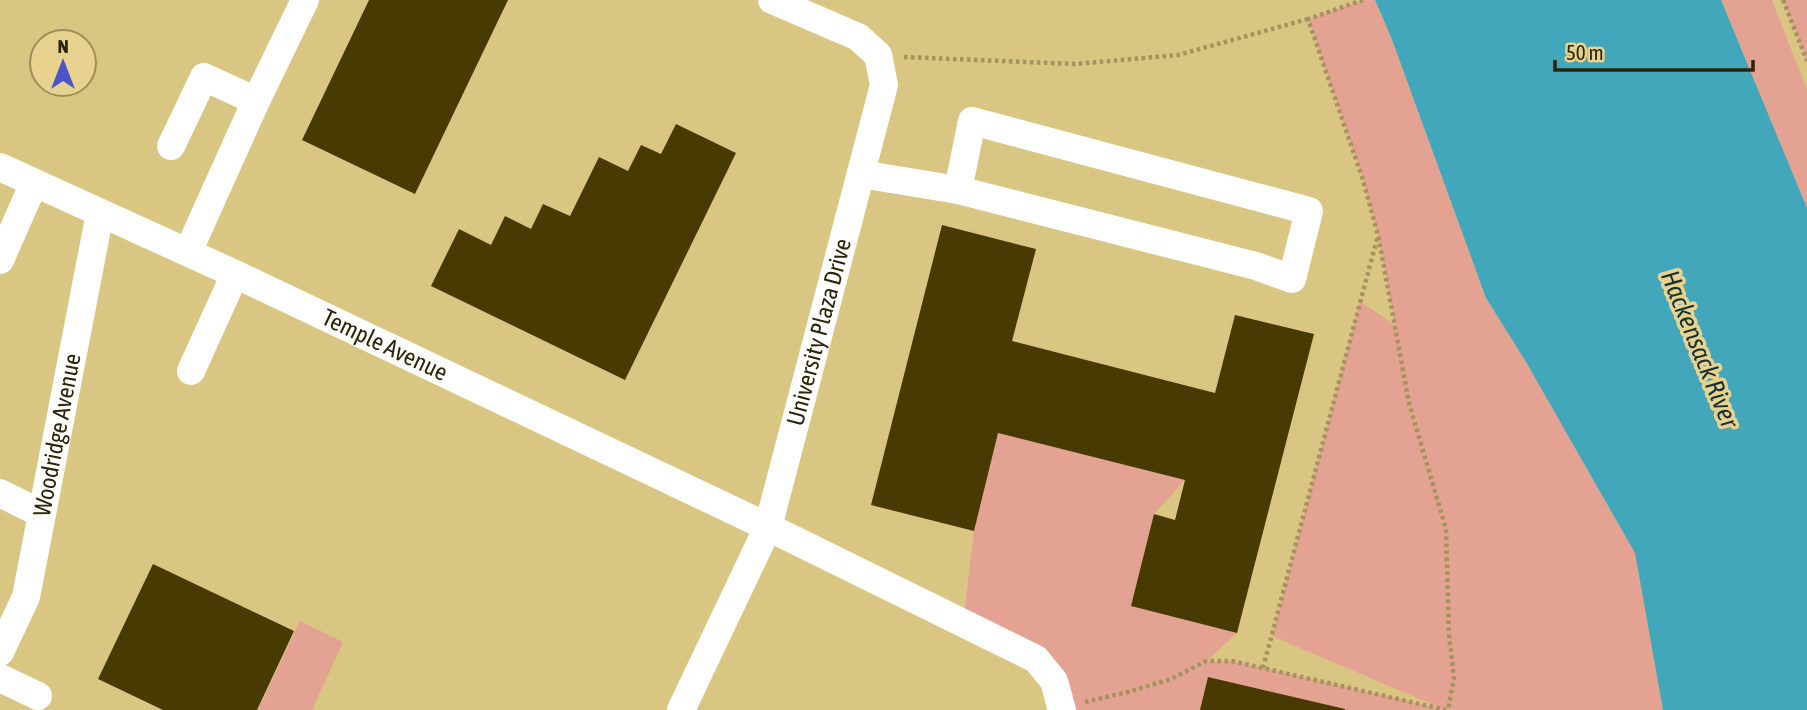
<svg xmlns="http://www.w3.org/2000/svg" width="1807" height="710" viewBox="0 0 1807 710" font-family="'Asap Condensed',sans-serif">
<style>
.green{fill:#e4a292}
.water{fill:#43a7bc}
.building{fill:#483a02}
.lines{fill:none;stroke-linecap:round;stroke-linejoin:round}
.path{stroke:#a3935c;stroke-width:4.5;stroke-dasharray:3.5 3.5;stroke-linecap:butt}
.minor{stroke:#fff;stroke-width:28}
.labels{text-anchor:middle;stroke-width:7;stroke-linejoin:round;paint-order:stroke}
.street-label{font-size:24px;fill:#2d2509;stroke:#e7d38f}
.water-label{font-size:26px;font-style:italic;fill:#193035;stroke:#e7d38f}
</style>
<rect width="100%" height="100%" fill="#dac683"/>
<path class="green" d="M1363,0H1375L1391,37L1486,298L1526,362L1635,553L1663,710H1062L1036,660L963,624L974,531L998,433L1185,480L1154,514L1131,606L1237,633L1207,661H1233L1443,709L1272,636L1360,301L1395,325L1378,235L1362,177L1308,19Z
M1721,0H1772L1807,90V208Z
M1783,0H1807V62Z
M300,621L343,642L312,710H258Z"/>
<path class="water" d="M1375,0H1721L1807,208V710H1663L1635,553L1526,362L1486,298L1391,37Z"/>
<path class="building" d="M369,0H508L415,194L302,140Z
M676,124L736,153L625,380L431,286L459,229L491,245L505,216L531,229L543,204L570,216L599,157L628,171L641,145L661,154Z
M942,225L1036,249L1012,341L1215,393L1235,315L1314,334L1237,633L1131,606L1154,514L1175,520L1185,480L998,433L974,531L871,505Z
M153,564L294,631L257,710H163L98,679Z
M1208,677L1345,709V710H1200Z"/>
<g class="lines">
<path class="path" d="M1363,0L1308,19L1362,177L1378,235L1409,403L1446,529L1449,635L1454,678L1448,710
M1783,0L1807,61
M904,57L1075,64L1178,55L1308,19
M1263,668L1377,239
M1085,702L1128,692L1171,679L1206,661H1232L1446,710"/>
<g class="minor">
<path d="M171,146L204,77L256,101"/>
<path id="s1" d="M0,167L235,274L768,527L1036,659L1054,681L1062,710"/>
<path d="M861,174L958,190L972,121L1309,211L1292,279L1256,266L958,190"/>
<path d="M188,252L256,101L305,0"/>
<path d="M0,260L34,183"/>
<path d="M191,371L235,274"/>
<path d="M0,493L42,514"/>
<path id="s2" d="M0,652L26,597L100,213"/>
<path d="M0,678L38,696"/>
<path id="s3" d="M681,710L768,527L884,85L878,55L858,37L772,0"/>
</g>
</g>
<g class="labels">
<g class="street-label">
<text dy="8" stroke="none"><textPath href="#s3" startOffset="404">University Plaza Drive</textPath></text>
<text dy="8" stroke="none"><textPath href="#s1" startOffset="424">Temple Avenue</textPath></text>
<text dy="8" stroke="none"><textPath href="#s2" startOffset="226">Woodridge Avenue</textPath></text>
</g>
<g class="water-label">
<text transform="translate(1700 349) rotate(68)" y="9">Hackensack River</text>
</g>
</g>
<g transform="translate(63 63)"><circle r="33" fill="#e7d38f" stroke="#9d8d59" stroke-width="2"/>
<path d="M0-5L12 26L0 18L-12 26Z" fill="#4a55cb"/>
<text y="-10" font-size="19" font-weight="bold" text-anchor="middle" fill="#2d2509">N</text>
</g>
<path d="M1555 60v10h198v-10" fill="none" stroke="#2d2509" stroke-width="3.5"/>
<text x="1566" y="60" font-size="21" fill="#2d2509" stroke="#e7d38f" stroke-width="5" paint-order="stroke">50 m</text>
</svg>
